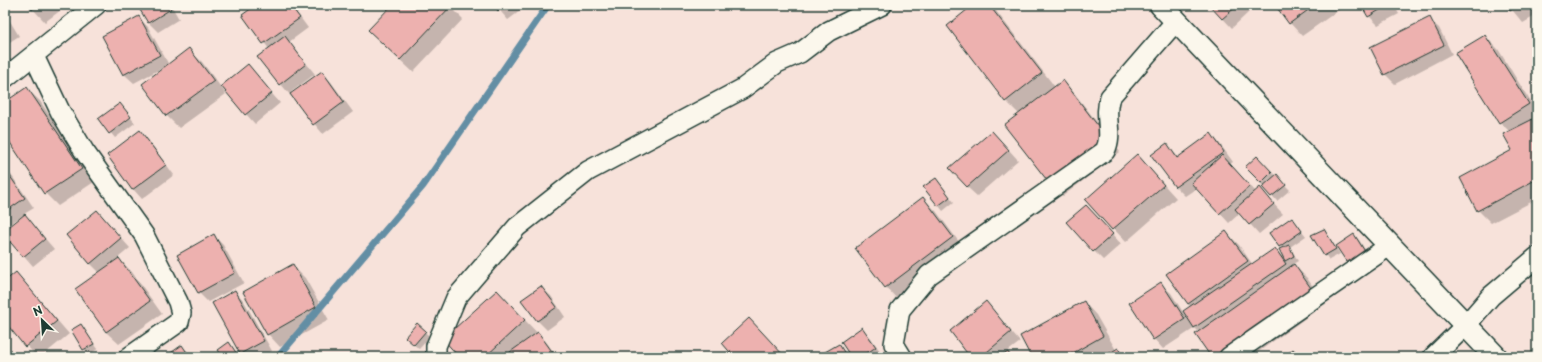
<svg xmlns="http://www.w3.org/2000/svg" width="1542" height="362" viewBox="0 0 1542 362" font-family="'Playpen Sans',sans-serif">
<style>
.shadow{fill:#0003}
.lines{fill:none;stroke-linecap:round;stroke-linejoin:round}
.stream{stroke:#638ea4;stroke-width:7}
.building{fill:#edb1af;stroke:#1f3d34}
.minor-casing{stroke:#1f3d34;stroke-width:22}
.secondary-casing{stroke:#1f3d34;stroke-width:25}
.minor{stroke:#fbf7ec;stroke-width:19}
.secondary{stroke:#fbf7ec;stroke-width:22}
</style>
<rect width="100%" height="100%" fill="#f7e2da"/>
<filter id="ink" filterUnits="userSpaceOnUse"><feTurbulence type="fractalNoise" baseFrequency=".025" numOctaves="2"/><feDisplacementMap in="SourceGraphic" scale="8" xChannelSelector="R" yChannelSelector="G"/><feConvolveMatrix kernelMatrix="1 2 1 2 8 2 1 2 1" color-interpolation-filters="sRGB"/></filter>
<g filter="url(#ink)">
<path class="shadow" d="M29,5H58L61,10L45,22Z
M138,5H171L179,19L158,32L148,22Z
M258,5H291L308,28L289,42L315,74L291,92L292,94L322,72L331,82L353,112L323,134L258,57L269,49L244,15Z
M393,5H449L463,19L413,72L382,43Z
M495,5H521L524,8L508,20Z
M975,5H990L996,11L1055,87L1063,81L1075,94L1120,152L1063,196L1050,183L1020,115L1006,101Z
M1210,5H1243L1249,12L1232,28Z
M1277,5H1346L1302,36L1290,23Z
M1362,5H1394L1399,14L1378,25L1369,16Z
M1508,5H1537V15L1523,23Z
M5,13L19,36L5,45Z
M138,17L148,27L169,65L189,50L202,62L226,94L179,128L167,116L143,85L166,66L134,83L124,74Z
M1429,19L1439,28L1452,54L1395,84L1385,74Z
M1485,36L1498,49L1537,112V199L1491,223L1478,210L1513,150L1510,132L1500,122Z
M248,66L280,103L255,124L246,114Z
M27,89L40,101L94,182L58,206L45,193L5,134V103Z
M120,104L135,123L115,138L100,120Z
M140,132L149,141L174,175L142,199L133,189Z
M1211,134L1220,144L1233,162L1230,164L1256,192L1260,189L1283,214L1259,234L1240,213L1229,223L1197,188L1185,196L1176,187L1153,155L1167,145L1179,158Z
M1001,141L1018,160L977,196L967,187Z
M1137,155L1176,198L1126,242L1087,200Z
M1257,157L1290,190L1277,201L1246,168Z
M5,166L34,208L24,214L54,249L33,266L5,234V232L23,217L22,216L5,227Z
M936,179L954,202L943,211L924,187Z
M923,198L936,211L965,250L898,300L886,287Z
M97,211L130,248L118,258L132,272L162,314L119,344L106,332L100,273L90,263Z
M1096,216L1121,244L1103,260L1094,251Z
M1292,218L1306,236L1290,247L1298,261L1293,264L1307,278L1325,304L1251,357H1212L1199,332L1195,328L1163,349L1154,339L1161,284L1171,293L1183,312L1191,307L1188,304L1226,232L1239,245L1253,265L1275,250L1285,259L1282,249L1280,246Z
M1324,230L1340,254L1329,260L1313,236Z
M1354,235L1359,240L1370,258L1337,246Z
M214,236L223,245L244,283L208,302L199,293L178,255Z
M292,265L305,278L329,320L280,347L268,334Z
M16,273L69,334L41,357H37L5,321V282Z
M541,287L551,296L565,317L547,330L537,320Z
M235,291L244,301L272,351L261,357H245L241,353Z
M497,291L547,343L557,357H514L513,356L512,357H461Z
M1084,302L1096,315L1116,350L1117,349L1125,357H1033Z
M986,303L1020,342L1007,352L1012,357H972Z
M81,325L98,349L89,354L84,349Z
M862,329L871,338L884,357H852Z
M425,332L430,337L419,349L411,342Z
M5,341L9,346L5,349Z
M839,345L848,357H820Z
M182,346L193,357H167Z"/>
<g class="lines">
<path class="stream" d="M278,357L423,186L548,5"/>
</g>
<path class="building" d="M28,5H38L32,10Z
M137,5H168L171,9L148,23Z
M256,5H290L300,18L263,44L242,15Z
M392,5H450L451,6L400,60L368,30Z
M494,5H506L498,11Z
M973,5H989L1042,73L1005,102L947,26Z
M1209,5H1238L1222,19Z
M1275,5H1315L1289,24Z
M1361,5H1388L1368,17Z
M1506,5H1519L1510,11Z
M139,16L160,55L123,75L102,36Z
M1430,17L1444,45L1384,75L1370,47Z
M1485,35L1529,104L1499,123L1455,53Z
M285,36L306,64L279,85L257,57Z
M189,48L214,81L166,116L142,84Z
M248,64L272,93L245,115L221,86Z
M322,71L344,102L313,125L290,94Z
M1063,80L1108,139L1050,184L1004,125Z
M27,87L82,169L44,194L5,135V102Z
M120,103L131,117L109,134L98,119Z
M1537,117V179L1477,211L1460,178L1512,150L1503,134Z
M140,130L166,165L132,190L107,155Z
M992,131L1009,150L967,187L949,168Z
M1211,133L1224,152L1175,187L1151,155L1167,143L1177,158Z
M1137,154L1164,185L1112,230L1085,200Z
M1222,155L1250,186L1219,214L1191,183Z
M1257,156L1272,172L1261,183L1245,167Z
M5,169L25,198L5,212Z
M1277,174L1286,185L1271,197L1262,187Z
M936,178L950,197L938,206L923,187Z
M1260,187L1274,204L1249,225L1235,209Z
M923,197L953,237L885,288L855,248Z
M1086,205L1113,234L1093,252L1066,222Z
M97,210L121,238L90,264L66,235Z
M25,214L45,239L23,257L5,236V230Z
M1292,217L1302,231L1279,247L1269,233Z
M1324,229L1336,249L1324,256L1311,235Z
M1226,231L1248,261L1188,304L1166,274Z
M214,234L235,273L198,293L177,255Z
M1354,234L1366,253L1348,264L1336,246Z
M1289,245L1294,256L1285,261L1279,249Z
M1275,248L1286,264L1194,328L1183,311Z
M119,258L150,301L106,332L75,289Z
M293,264L316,307L267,335L243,292Z
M1294,264L1313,291L1220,357H1211L1195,334Z
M16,272L57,321L25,347L5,322V281Z
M1161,282L1185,319L1153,340L1129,303Z
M541,286L557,307L537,321L521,300Z
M235,290L264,341L240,354L212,303Z
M497,290L525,320L485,357H459L443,339Z
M986,301L1011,332L981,357H970L950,331Z
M1084,301L1103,336L1066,357H1031L1020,336Z
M749,318L785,357H734L722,343Z
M417,323L426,331L414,345L405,337Z
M81,324L94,344L83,350L71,330Z
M862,327L876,347L861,357H851L841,342Z
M538,332L556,357H513L510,352Z
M229,342L239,357H223L218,350Z
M839,344L847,357H818V356Z
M182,345L190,357H165Z
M1118,348L1123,357H1103Z
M1293,349L1301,357H1284Z
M1008,352L1011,357H1000Z"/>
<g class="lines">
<defs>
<path id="minor" d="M34,56L60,111L84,151L144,235L178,302L181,313L179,322L129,357
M5,78L96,5
M436,357V346L456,298L517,227L588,171L742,89L777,63L800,53L829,31L882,5
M902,357L894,344L900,310L929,275L1105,151C1114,133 1103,117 1110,97L1176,21
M1229,357L1389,246
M1433,357L1465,326L1491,296L1537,257"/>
<path id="secondary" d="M1161,5L1496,357"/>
</defs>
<use href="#minor" class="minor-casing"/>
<use href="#secondary" class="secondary-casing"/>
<use href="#minor" class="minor"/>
<use href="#secondary" class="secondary"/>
</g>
</g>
<rect width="1542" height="362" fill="none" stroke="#fbf7ec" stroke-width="20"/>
<rect x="10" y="10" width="1522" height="342" fill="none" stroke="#1f3d34" stroke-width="1.5" filter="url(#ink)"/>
<g transform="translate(42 320) rotate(335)" stroke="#fbf7ec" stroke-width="3" paint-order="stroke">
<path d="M0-3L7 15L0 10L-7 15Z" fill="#1f3d34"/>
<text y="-6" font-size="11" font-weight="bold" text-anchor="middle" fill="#1f3d34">N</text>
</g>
</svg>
